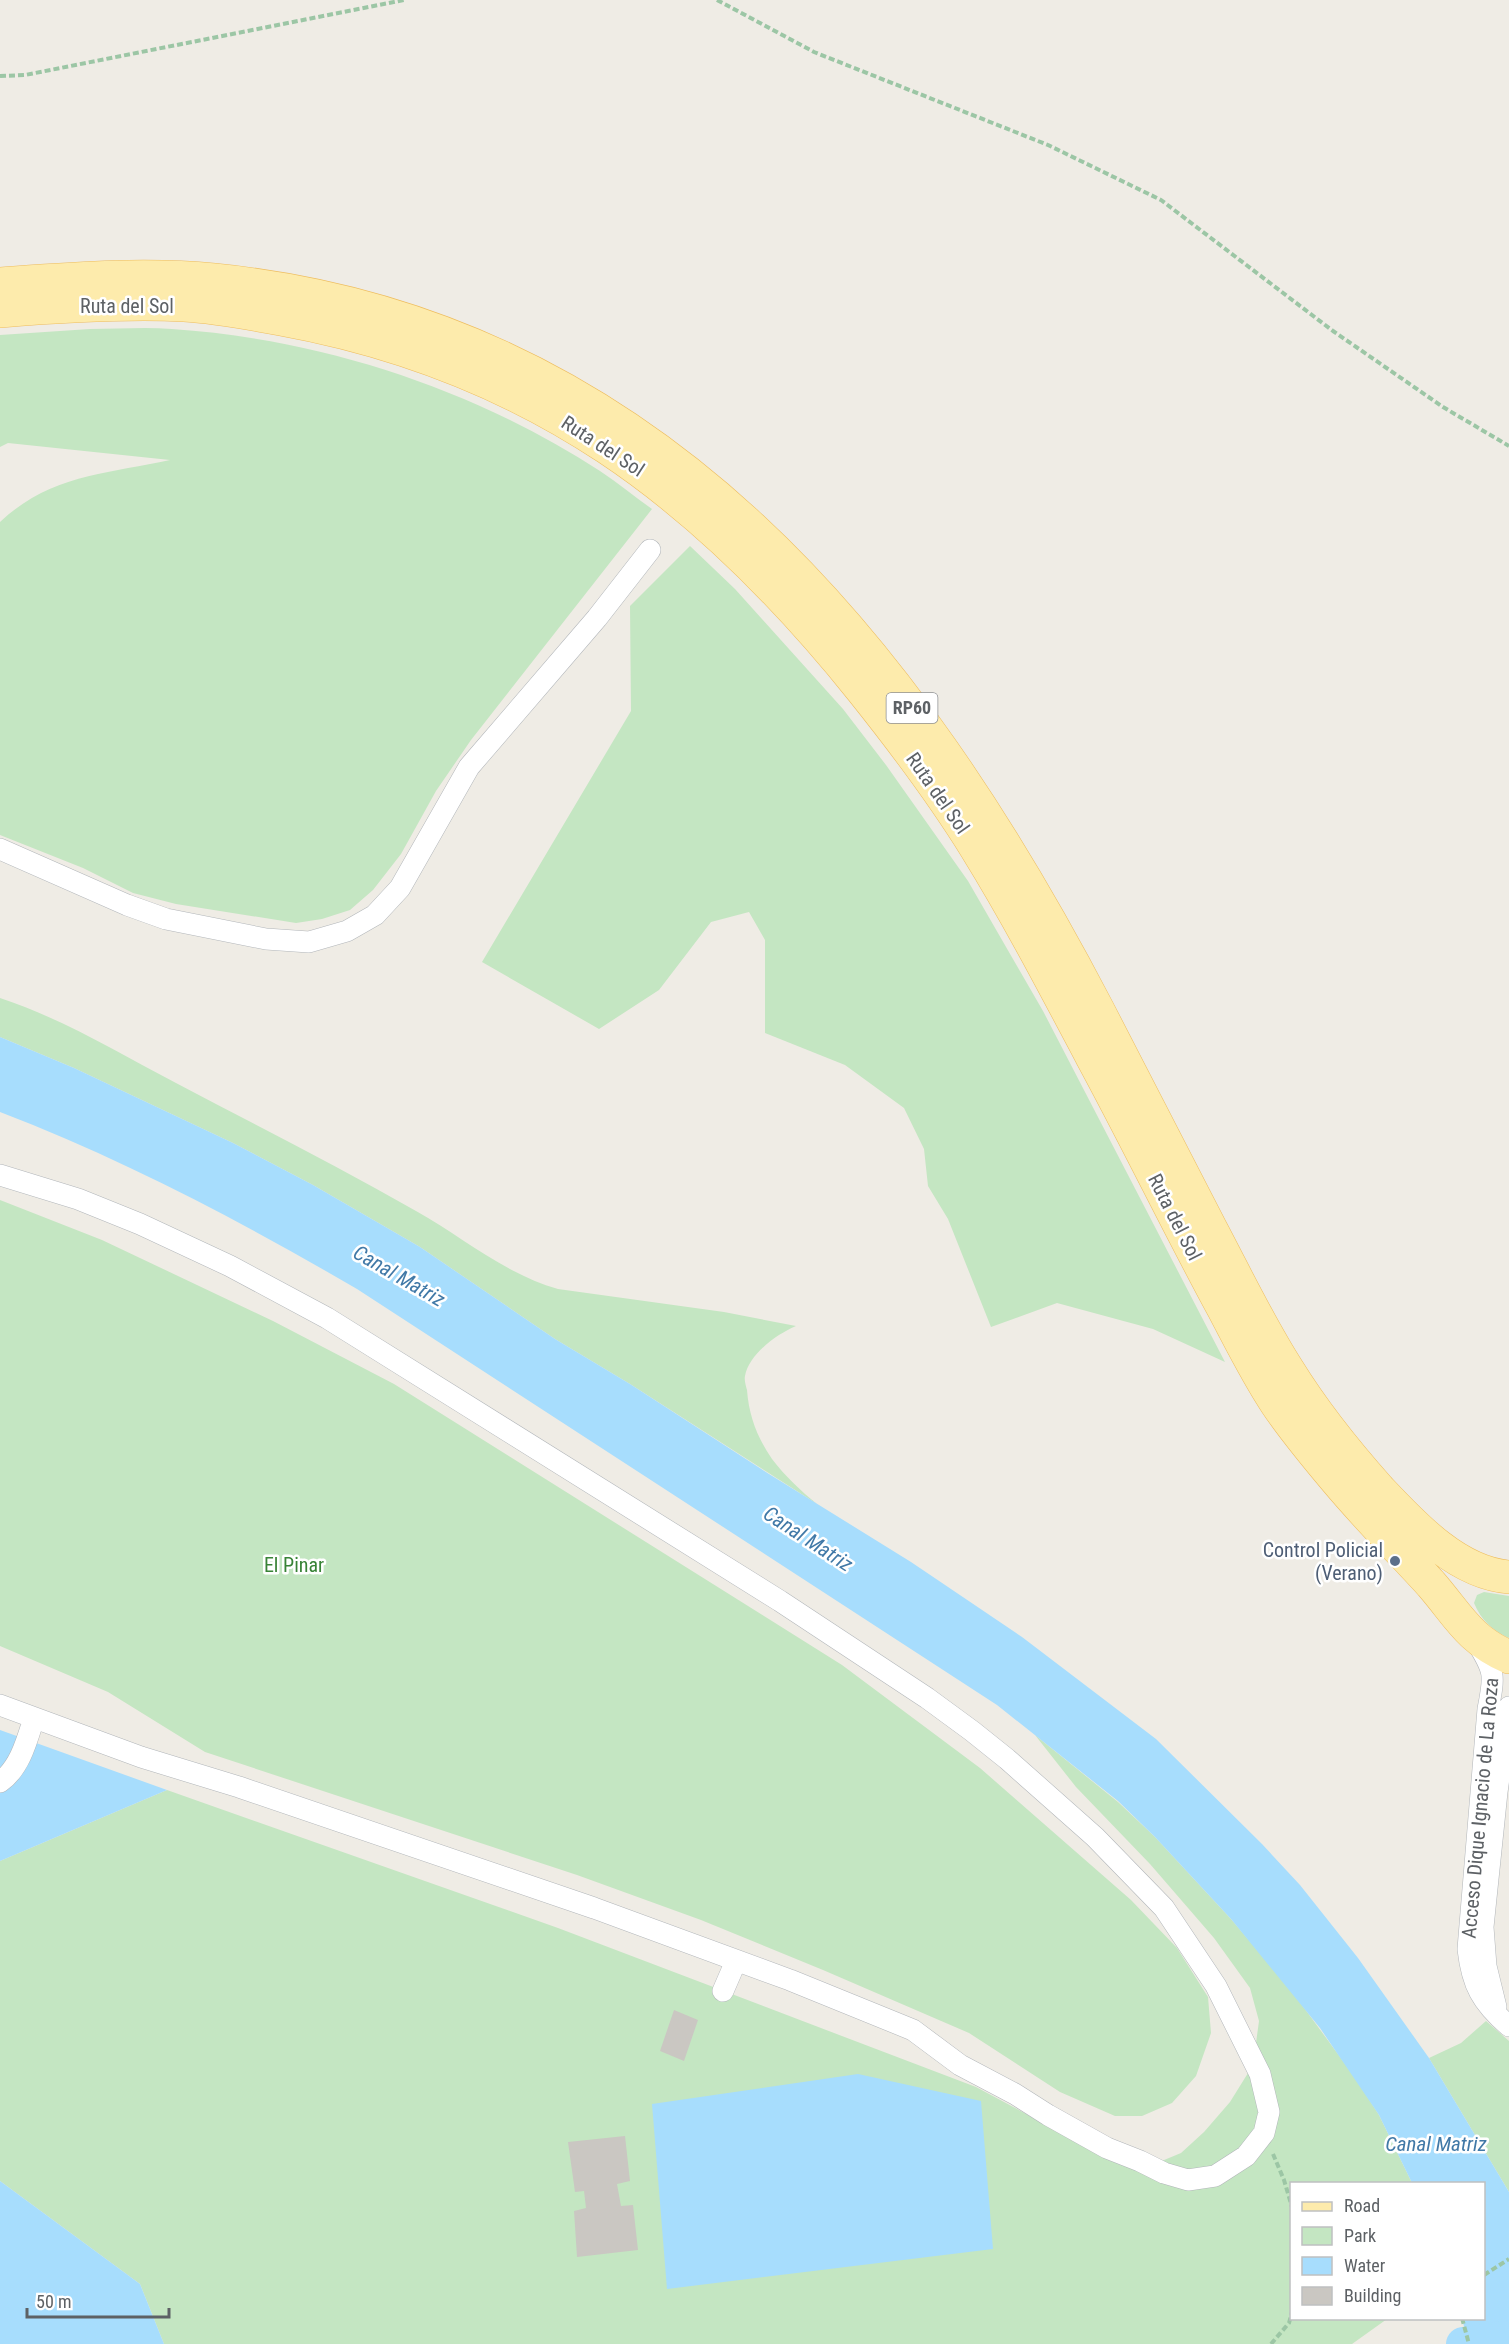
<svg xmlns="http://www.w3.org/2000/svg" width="1509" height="2344" viewBox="0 0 1509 2344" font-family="'Roboto Condensed',sans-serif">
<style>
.green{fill:#c4e6c2}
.water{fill:#a7ddfd}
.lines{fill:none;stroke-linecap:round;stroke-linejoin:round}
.river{stroke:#a7ddfd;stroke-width:34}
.building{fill:#cac7c2}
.minor-casing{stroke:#b2b6ba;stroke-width:22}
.primary-casing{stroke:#eebd5f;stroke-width:34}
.path{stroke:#9cc6a5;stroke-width:4;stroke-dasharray:6 3;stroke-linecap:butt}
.minor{stroke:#fff;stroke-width:21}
.primary{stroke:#fdebac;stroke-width:33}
.service-dot{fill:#5c6f8a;stroke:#fff;stroke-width:2}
.labels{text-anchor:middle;stroke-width:5;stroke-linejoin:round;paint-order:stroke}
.shield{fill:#fff;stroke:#8e9093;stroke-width:1.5}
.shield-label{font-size:18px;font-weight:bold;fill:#5d6165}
.street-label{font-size:20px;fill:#5d6165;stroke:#fff}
.service-label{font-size:20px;fill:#4e5e75;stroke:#fff;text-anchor:end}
.park-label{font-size:20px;fill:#388336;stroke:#fff}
.water-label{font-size:21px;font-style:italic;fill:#4179a7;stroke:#fff}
</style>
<rect width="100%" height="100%" fill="#efece5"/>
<path class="green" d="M90,329C117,329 145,327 172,329C322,339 474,389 600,471C618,483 635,497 652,509L471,740L436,791L401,854L373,890L350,910L322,919L296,923L176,904L133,893L83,868L0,835V522C51,474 107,474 170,460L8,443L0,447V335Z
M690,546L735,589L843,709L886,765L968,881L1043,1011L1225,1362L1153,1329L1057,1303L991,1327L948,1219L928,1186L924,1149L904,1108L845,1065L765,1033V940L749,912L711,922L659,990L599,1029L482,962L631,711L630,606Z
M0,998C61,1018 119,1053 176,1083C256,1125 337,1166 416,1211C464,1238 505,1274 558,1289L724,1312L796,1326C777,1334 749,1354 745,1376C744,1380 746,1386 747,1390C749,1416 757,1437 772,1459C785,1476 801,1491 817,1504L630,1384L555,1339L420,1247L313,1185L233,1143L74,1068L0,1037Z
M0,1200L102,1240L273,1321L394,1384L842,1665L980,1768L1131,1900L1177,1948L1208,1997L1211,2033L1196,2076L1172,2103L1142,2116H1115L1060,2092L969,2033L823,1970L701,1920L577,1875L205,1752L108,1692L0,1646Z
M1484,1592L1509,1596V1638C1493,1631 1481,1620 1474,1603L1477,1595Z
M1035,1735L1118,1802L1155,1837L1231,1919L1291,1990L1354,2076L1379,2115L1412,2183L1292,2184V2318L1387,2319L1352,2344H164L140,2284L0,2181V1861L167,1790L558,1928L976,2087L1075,2140L1140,2170L1181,2153L1204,2132L1230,2102L1253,2065L1259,2021L1250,1988L1214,1938L1150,1864L1076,1787Z
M1486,2021L1509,2041V2192L1429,2058L1461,2043Z"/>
<path class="water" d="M0,1037L74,1068L233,1143L313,1185L420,1247L555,1339L630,1384L769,1474L911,1562L1022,1637L1156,1739L1262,1844L1300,1885L1358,1958L1429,2058L1509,2192V2344H1469L1462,2319L1484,2318V2184L1412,2183L1379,2115L1320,2028L1231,1919L1155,1837L1118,1801L997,1705L357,1289C242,1222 125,1160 0,1112Z
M0,1730L167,1790L0,1861Z
M858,2074L981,2101L993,2249L667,2289L652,2104Z
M0,2181L140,2284L164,2344H0Z"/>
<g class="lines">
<path class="river" d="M1463,2344L1509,2337"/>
</g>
<path class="building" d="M674,2010L698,2020L684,2061L660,2051Z
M625,2136L630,2181L617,2184L621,2206L633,2205L638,2250L577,2257L574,2211L586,2208L584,2191L575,2192L568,2142Z"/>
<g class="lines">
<defs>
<path id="minor" d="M0,849L127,905L166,919L266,939L309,942L347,931L375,915L400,888L469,767L597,618L650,550
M0,1175L78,1199L140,1224L230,1266L327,1318L780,1601L927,1698L972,1731L1007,1759L1095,1837L1164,1908L1216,1986L1260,2074L1269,2112L1264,2133L1246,2156L1215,2176L1188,2180L1164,2173L1140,2161L1107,2148L1048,2115L1015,2094L960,2065L913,2030L790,1980L594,1908L239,1787L141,1757L0,1705
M1476,1641C1495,1671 1495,1675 1488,1709L1468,1949C1472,1985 1482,2003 1509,2026
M0,1782C20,1768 27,1740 34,1718
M723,1991L736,1961
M1496,2007L1486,1966L1483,1927L1497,1792L1509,1707"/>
<path id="primary" d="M0,284C71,279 143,273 214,280C651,323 908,646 1098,1010C1136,1083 1174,1156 1211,1229C1236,1276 1259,1325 1288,1370C1314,1412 1346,1452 1379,1489C1413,1525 1457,1573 1509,1577
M0,311C61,306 123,302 184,305C217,307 249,313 281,319C534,365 704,493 862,690C902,740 942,793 976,848C1018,916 1055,987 1092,1057C1137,1140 1178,1225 1223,1308C1240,1340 1256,1373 1276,1403C1294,1430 1315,1455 1336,1480C1366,1516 1399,1549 1431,1584C1458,1615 1469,1640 1509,1657"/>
</defs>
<use href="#minor" class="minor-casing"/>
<use href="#primary" class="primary-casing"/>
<path class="path" d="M717,0L814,52L1048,145L1161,200L1333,331L1443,407L1509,446
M0,76L25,75L404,0
M1273,2154L1284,2180L1292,2207
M1484,2275L1509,2259
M1462,2318L1469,2344
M1271,2344L1289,2323L1292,2312"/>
<use href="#minor" class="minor"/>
<use href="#primary" class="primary"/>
</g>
<circle class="service-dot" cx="1395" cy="1561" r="6"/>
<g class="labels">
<rect class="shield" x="886.5" y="693" width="51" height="30" rx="4.5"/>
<g class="shield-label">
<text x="912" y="714">RP60</text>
</g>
<g class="street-label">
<text x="127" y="313">Ruta del Sol</text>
<text transform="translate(603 446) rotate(33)" y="7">Ruta del Sol</text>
<text transform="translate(938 793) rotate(55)" y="7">Ruta del Sol</text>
<text transform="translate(1175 1217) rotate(63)" y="7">Ruta del Sol</text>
<text transform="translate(1480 1808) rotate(-85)" y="7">Acceso Dique Ignacio de La Roza</text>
</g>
<g class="service-label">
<text x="1383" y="1557">Control Policial<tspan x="1383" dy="23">(Verano)</tspan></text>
</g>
<g class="park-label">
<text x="294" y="1572">El Pinar</text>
</g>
<g class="water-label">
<text transform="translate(399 1276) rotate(30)" y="7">Canal Matriz</text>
<text transform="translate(808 1539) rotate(33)" y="7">Canal Matriz</text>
<text x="1436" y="2151">Canal Matriz</text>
</g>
</g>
<rect x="1290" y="2182" width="195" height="138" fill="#ffffff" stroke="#bec0c1" stroke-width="1.5"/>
<rect x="1302" y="2202" width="30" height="9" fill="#fdebac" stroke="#bec0c1" stroke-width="1.5"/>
<text x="1344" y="2212" font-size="18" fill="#5d6165">Road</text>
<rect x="1302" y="2227" width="30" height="18" fill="#c4e6c2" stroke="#bec0c1" stroke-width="1.5"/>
<text x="1344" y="2242" font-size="18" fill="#5d6165">Park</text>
<rect x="1302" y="2257" width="30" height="18" fill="#a7ddfd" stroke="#bec0c1" stroke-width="1.5"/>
<text x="1344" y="2272" font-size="18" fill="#5d6165">Water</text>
<rect x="1302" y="2287" width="30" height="18" fill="#cac7c2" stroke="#bec0c1" stroke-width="1.5"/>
<text x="1344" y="2302" font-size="18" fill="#5d6165">Building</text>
<path d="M27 2308v9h142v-9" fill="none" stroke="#5d6165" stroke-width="3"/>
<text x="36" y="2308" font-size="18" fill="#5d6165" stroke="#ffffff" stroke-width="4.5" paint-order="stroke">50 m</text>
</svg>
